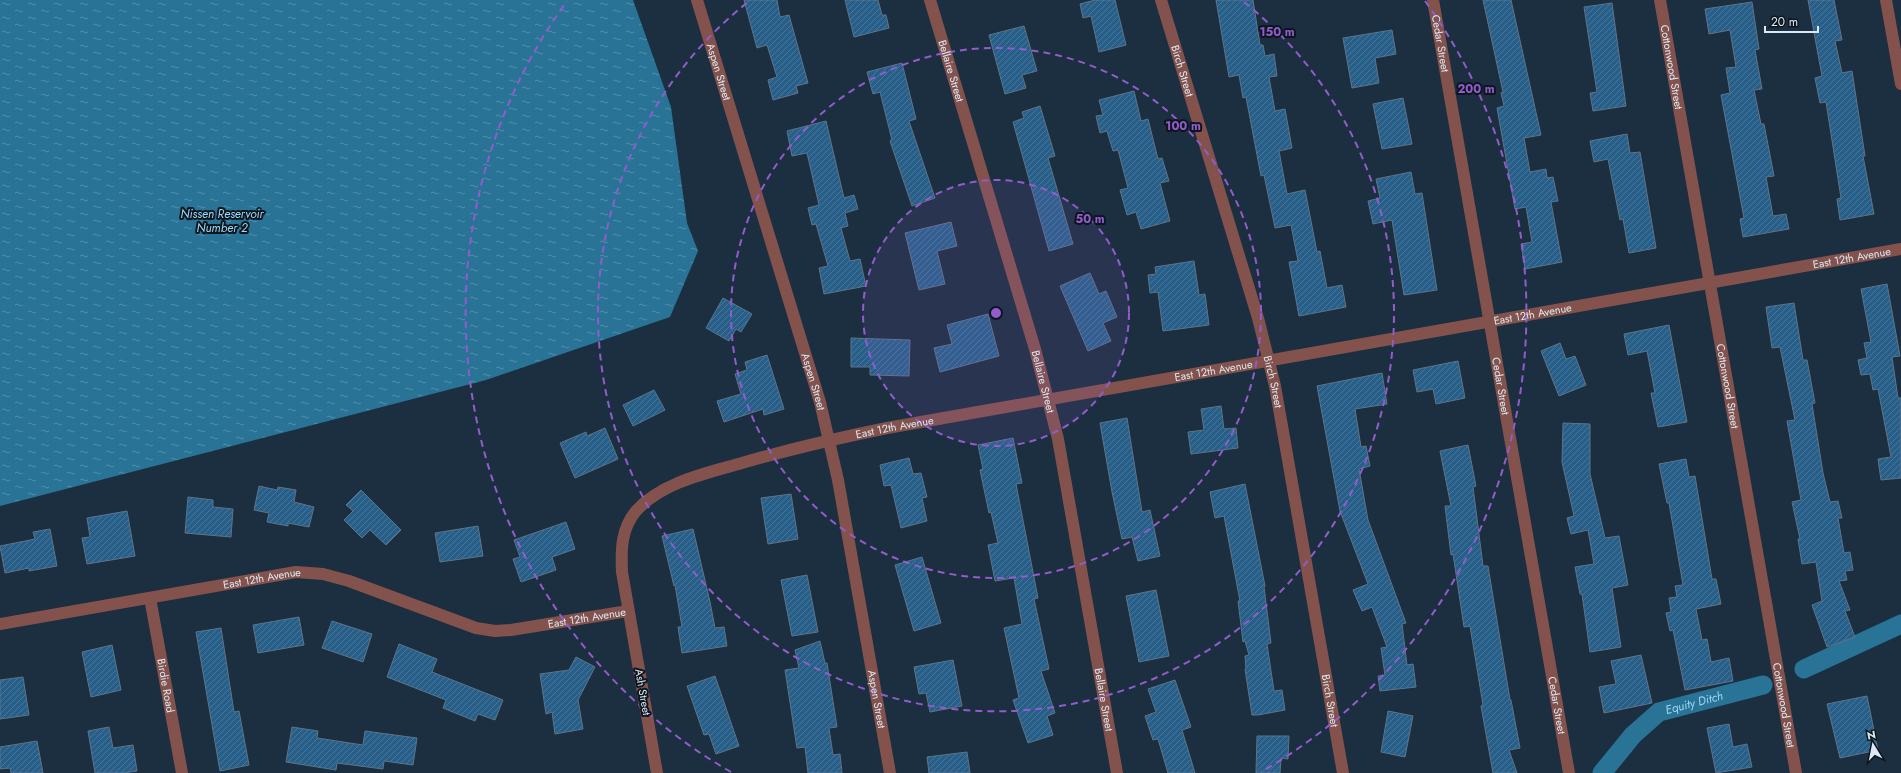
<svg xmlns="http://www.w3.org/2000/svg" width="1901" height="773" viewBox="0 0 1901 773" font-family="Jost,sans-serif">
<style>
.water{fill:url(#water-ripples)}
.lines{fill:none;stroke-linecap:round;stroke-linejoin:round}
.canal{stroke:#297396;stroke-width:19}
.building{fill:url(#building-hatch);stroke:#5e7488}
.minor{stroke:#83524c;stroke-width:12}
.ring{fill:none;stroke:#935bcc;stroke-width:2;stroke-dasharray:7 5}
.labels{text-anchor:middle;stroke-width:4;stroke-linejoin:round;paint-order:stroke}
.street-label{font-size:11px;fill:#dce9f4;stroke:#0d161e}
.water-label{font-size:12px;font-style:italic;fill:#9ed7f5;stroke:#0d161e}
.centre{fill:#935bcc;stroke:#0d161e;stroke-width:2}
.ring-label{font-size:12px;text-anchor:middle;font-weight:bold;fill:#935bcc;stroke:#0d161e;stroke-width:4;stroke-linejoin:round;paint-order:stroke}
</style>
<defs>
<pattern id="water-ripples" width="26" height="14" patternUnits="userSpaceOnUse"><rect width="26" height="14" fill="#297396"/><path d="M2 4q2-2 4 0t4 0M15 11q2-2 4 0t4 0" fill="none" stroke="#528eaa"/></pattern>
<pattern id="building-hatch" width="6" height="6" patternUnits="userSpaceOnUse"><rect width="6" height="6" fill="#285f89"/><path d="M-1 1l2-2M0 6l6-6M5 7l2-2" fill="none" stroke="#47769a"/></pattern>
</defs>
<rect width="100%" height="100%" fill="#1b2f40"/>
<path class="water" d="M0,0H633L671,107L687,223L698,251L670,317L486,380L0,506Z"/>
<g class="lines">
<g class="canal">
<path d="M1804,669L1901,624"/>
<path id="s1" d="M1602,773L1633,735L1659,712L1763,685"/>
</g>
</g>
<path class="building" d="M744,0H777L780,17L789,15L808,83L796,86L798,93L773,100L768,80L777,77L767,45L757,48Z
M845,0H878L882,15H886L889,28L854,37Z
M1095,0H1115L1126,45L1099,52L1091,16L1083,18L1080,4Z
M1216,0H1253L1260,45H1263L1265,56L1274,54L1277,76L1269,77L1275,111L1285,109L1292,148L1279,151L1287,194L1305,190L1317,252L1320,251L1327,288L1342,285L1346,307L1299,316L1289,262L1298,261L1291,225L1275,228L1264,175L1261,176L1246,97L1243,98L1239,75L1229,77Z
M1483,0H1511L1541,135L1524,138L1530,172L1546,169L1547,178L1553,177L1558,201L1551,202L1562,262L1525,269L1521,244L1532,242L1526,207L1515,209L1497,108L1504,106L1501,93L1503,92Z
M1808,0H1834L1842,40L1835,41L1842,73L1852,71L1865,156H1863L1874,214L1840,220L1837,199L1841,198L1826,102L1820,103L1815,78L1822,76Z
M1752,2L1759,49L1755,50L1762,89L1754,90L1761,124H1764L1774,176L1766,177L1773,216L1786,214L1789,229L1743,237L1740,219L1744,218L1721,95L1730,93L1726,68L1736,67L1730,30L1709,34L1705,9Z
M1612,3L1626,106L1593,111L1590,93L1597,92L1584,7Z
M1024,26L1037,71L1022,75L1026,88L1005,94L989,35Z
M1392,30L1396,54L1375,58L1379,83L1352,88L1343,38Z
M902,63L916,119L909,121L935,198L912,206L890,141L892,140L880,92L873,94L867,72Z
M1134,91L1141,121L1148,119L1158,159L1162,158L1169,181L1160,183L1170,221L1141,229L1136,212L1127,215L1120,190L1128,188L1118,150L1113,151L1107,131L1100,133L1096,116L1103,115L1099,100Z
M1403,98L1412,144L1382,149L1373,104Z
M1040,106L1055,156L1048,158L1073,244L1049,251L1013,122L1024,118L1022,112Z
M826,121L844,198L854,195L858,209L845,213L848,226L841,228L850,261L860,259L866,286L824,294L819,268L828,266L816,224L812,225L808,208L819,205L807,153L792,156L787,131Z
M1627,134L1630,153L1640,152L1656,248L1629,253L1623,219L1620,220L1608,159L1594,162L1590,141Z
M1411,172L1415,194L1422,193L1437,290L1404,295L1392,220L1373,224L1368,201L1380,198L1376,179Z
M951,222L957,246L937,251L945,284L919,290L905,233Z
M1194,261L1199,295L1205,294L1209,325L1163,331L1158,292L1150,293L1148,275L1156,274L1155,267Z
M1090,273L1099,294L1106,291L1117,317L1103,323L1111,341L1088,351L1060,286Z
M1887,284L1900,356L1892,357L1898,398H1901V478L1881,480L1878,459L1891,457L1878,389L1873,390L1870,374L1861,375L1858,360L1867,358L1864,343L1871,342L1861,289Z
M723,298L752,314L741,332L736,329L729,341L706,328Z
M1794,303L1803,360H1807L1815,403L1812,404L1823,473L1830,502L1838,501L1842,518H1838L1844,553L1850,552L1853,570L1845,571L1847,580L1839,581L1850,610L1845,611L1855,637L1827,647L1812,605L1822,601L1816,562L1802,564L1798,539H1800L1792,502L1801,500L1787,421L1795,420L1780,347L1772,348L1766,307Z
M988,314L999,356L940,372L934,348L952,344L947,325Z
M1669,325L1687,422L1658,427L1651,393H1655L1647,351L1628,355L1624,334Z
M851,338L910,340L909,376L870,375V367H851Z
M1560,343L1566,359L1575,356L1586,385L1559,396L1541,351Z
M767,355L784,409L764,415L763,409L724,422L717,401L741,394L735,374L747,370L745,362Z
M1458,361L1465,398L1436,404L1433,389L1417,392L1413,370Z
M1382,373L1387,404L1355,409L1361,447L1366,446L1370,466L1359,469L1368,520L1406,623L1402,624L1407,665L1413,664L1416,687L1380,691L1378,676L1385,675L1381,648L1387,647L1372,607L1362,611L1353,590L1368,584L1340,511L1317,386Z
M654,390L665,410L633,426L623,405Z
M1221,406L1224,429L1236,428L1238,448L1191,454L1188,432L1204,430L1201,409Z
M1127,418L1142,512L1150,510L1160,556L1138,561L1132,537L1122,539L1112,492L1100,423Z
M1563,423L1590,424V474L1605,538L1619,536L1628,585L1612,588L1621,647L1590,652L1582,594H1580L1575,567L1594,564L1588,530L1571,534L1567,518L1574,516L1562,462Z
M605,428L618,459L575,478L560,443L586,432L587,436Z
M1013,438L1022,483L1016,484L1038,598L1034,599L1049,669L1041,671L1055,713L1047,716L1053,735L1028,743L1013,700L1019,698L1004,628L1022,624L1014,578L995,581L988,545L998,543L991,512L989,513L980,470L983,469L978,445Z
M1468,445L1476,486L1473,487L1483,566H1488L1510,700H1511L1520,748L1509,750L1517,773H1493L1481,706L1483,705L1470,626L1464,627L1453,554L1451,555L1445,506H1451L1440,451Z
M909,458L913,474L921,473L927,497L922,498L927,521L901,528L891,485L884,486L880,465Z
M1686,459L1689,477L1695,476L1712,579H1716L1721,604L1696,609L1702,640L1707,639L1711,662L1729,658L1733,681L1685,690L1673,630L1670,631L1666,613L1671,612L1669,598L1677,597L1675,586L1683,585L1669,503H1667L1659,464Z
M1245,484L1265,586L1264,587L1271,643L1267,644L1274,691L1282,690L1285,710L1258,715H1252L1245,669H1246L1245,656L1249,655L1245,641L1243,642L1238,601H1240L1224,516L1215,518L1210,492Z
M259,486L277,490L278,487L296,490L294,502L314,507L309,527L288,523V526L267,522L269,513L254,510Z
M361,490L401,530L386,545L370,530L362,538L344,520L353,511L346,505Z
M791,494L798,539L768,544L761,498Z
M188,497L213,500V507L233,509L231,537L185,533Z
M127,511L135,556L87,564L82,538L90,537L87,518Z
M566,522L575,549L552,557L556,570L521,582L513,559L520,557L514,540Z
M478,526L483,556L440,562L435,533Z
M50,529L57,566L29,571V568L5,573L0,546L35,539L33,532Z
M693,529L710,602L715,628L724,627L727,646L682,653L678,627H682L675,585L674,586L662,536Z
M922,557L941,623L914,631L895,565Z
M807,575L818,632L792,636L781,580Z
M1156,590L1169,656L1139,662L1126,596Z
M299,617L304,645L258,653L253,625Z
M332,621L372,634L363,662L322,648Z
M221,628L234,712L239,711L249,765L220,771L196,632Z
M820,641L825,663H827L837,727L829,728L833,755L840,754L842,773H808L805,747L797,748L785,670L799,668L795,650Z
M399,644L437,659L432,672L503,700L495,720L478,714L475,721L443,708L446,700L387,677Z
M112,645L121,690L91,697L82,652Z
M1641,655L1652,703L1604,713L1599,687L1616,684L1611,661Z
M576,657L595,667L578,700L583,729L555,734L552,712L546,714L540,674L569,670Z
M953,660L962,706L930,712L926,693L919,694L914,667Z
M715,676L739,746L716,754L709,734L704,735L687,686Z
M23,677L29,715L0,719V680Z
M1175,680L1191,727L1182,730L1195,773H1168L1158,739L1153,740L1145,716L1156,712L1148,689Z
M1867,696L1878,750L1840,758L1827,704Z
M1388,711L1413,716L1405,757L1381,752Z
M1729,724L1733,747L1747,744L1752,767L1716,773L1707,728Z
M109,727L113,748L133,745L137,771L124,773H95L88,731Z
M292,727L318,731L317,738L363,745L365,731L417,738L413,765L384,761L383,769L337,763L336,770L286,762Z
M1257,736H1289L1288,759L1281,758L1280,773H1256Z
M37,741L43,773H11L10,768L0,769V747Z
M967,752L970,773H929L927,757Z"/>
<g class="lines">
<g class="minor">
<path id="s2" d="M697,0L820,402L838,480L890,773"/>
<path id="s3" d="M930,0L1035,349L1058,439L1117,773"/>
<path id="s4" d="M1161,0L1258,318L1275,386L1343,773"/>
<path id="s5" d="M1433,0L1569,773"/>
<path id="s6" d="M1660,0L1796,773"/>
<path d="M1886,0L1901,84"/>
<path id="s7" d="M150,598L182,773"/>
<path id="s8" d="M0,624L296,572L323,574L349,581L476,628L495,631L511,630L628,611"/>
<path id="s9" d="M657,773L622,572C621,550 621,529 636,511C662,482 707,473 742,463C790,449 838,438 887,428L1901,249"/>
</g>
</g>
<circle cx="996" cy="313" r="133" fill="#935bcc" fill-opacity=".12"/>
<g class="ring">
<circle cx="996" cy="313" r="133"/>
<circle cx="996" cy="313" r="265"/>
<path d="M1244 2A398 398 0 1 1 748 2"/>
<path d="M731 772A530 530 0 0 1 567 1M1425 1A530 530 0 0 1 1261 772"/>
</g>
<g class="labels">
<g class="street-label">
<text dy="4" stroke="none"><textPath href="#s5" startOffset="44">Cedar Street</textPath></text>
<text dy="4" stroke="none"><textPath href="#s6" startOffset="68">Cottonwood Street</textPath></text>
<text dy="4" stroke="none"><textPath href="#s3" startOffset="74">Bellaire Street</textPath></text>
<text dy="4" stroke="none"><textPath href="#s4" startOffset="74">Birch Street</textPath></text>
<text dy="4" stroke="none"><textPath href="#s2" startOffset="75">Aspen Street</textPath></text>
<text dy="4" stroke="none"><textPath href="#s9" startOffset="1515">East 12th Avenue</textPath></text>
<text dy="4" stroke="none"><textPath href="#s9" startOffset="1191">East 12th Avenue</textPath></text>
<text dy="4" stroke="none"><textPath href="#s9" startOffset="867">East 12th Avenue</textPath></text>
<text dy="4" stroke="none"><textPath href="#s4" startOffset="398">Birch Street</textPath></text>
<text dy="4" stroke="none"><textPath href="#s2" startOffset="399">Aspen Street</textPath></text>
<text dy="4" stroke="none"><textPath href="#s3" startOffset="398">Bellaire Street</textPath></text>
<text dy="4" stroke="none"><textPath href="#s5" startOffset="392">Cedar Street</textPath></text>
<text dy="4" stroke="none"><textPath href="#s6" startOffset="392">Cottonwood Street</textPath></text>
<text dy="4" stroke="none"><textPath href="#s9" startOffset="543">East 12th Avenue</textPath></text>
<text dy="4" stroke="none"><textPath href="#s8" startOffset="266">East 12th Avenue</textPath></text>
<text dy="4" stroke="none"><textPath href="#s8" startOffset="602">East 12th Avenue</textPath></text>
<text dy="4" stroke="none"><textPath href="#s7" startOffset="89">Birdie Road</textPath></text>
<text transform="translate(643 692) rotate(80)" y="4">Ash Street</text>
<text dy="4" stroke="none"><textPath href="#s2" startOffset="723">Aspen Street</textPath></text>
<text dy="4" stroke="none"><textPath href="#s3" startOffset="722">Bellaire Street</textPath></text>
<text dy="4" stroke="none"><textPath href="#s4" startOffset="722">Birch Street</textPath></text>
<text dy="4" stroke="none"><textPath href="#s5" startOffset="716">Cedar Street</textPath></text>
<text dy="4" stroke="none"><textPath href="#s6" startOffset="716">Cottonwood Street</textPath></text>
</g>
<g class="water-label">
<text x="222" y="218">Nissen Reservoir<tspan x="222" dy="14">Number 2</tspan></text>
<text dy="4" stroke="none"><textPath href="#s1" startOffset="120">Equity Ditch</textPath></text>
</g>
</g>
<circle cx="996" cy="313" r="6" class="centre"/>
<g class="ring-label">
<text x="1277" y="36">150 m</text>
<text x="1476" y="93">200 m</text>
<text x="1183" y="130">100 m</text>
<text x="1090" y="223">50 m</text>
</g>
<g transform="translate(1873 745) rotate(350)" stroke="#0d161e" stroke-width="3" paint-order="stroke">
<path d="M0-3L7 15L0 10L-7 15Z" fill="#dce9f4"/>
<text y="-6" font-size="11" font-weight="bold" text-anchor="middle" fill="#dce9f4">N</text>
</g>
<path d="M1765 26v6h53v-6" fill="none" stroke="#dce9f4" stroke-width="2"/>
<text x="1771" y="26" font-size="12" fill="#dce9f4" stroke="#0d161e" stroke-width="3" paint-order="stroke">20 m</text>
</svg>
